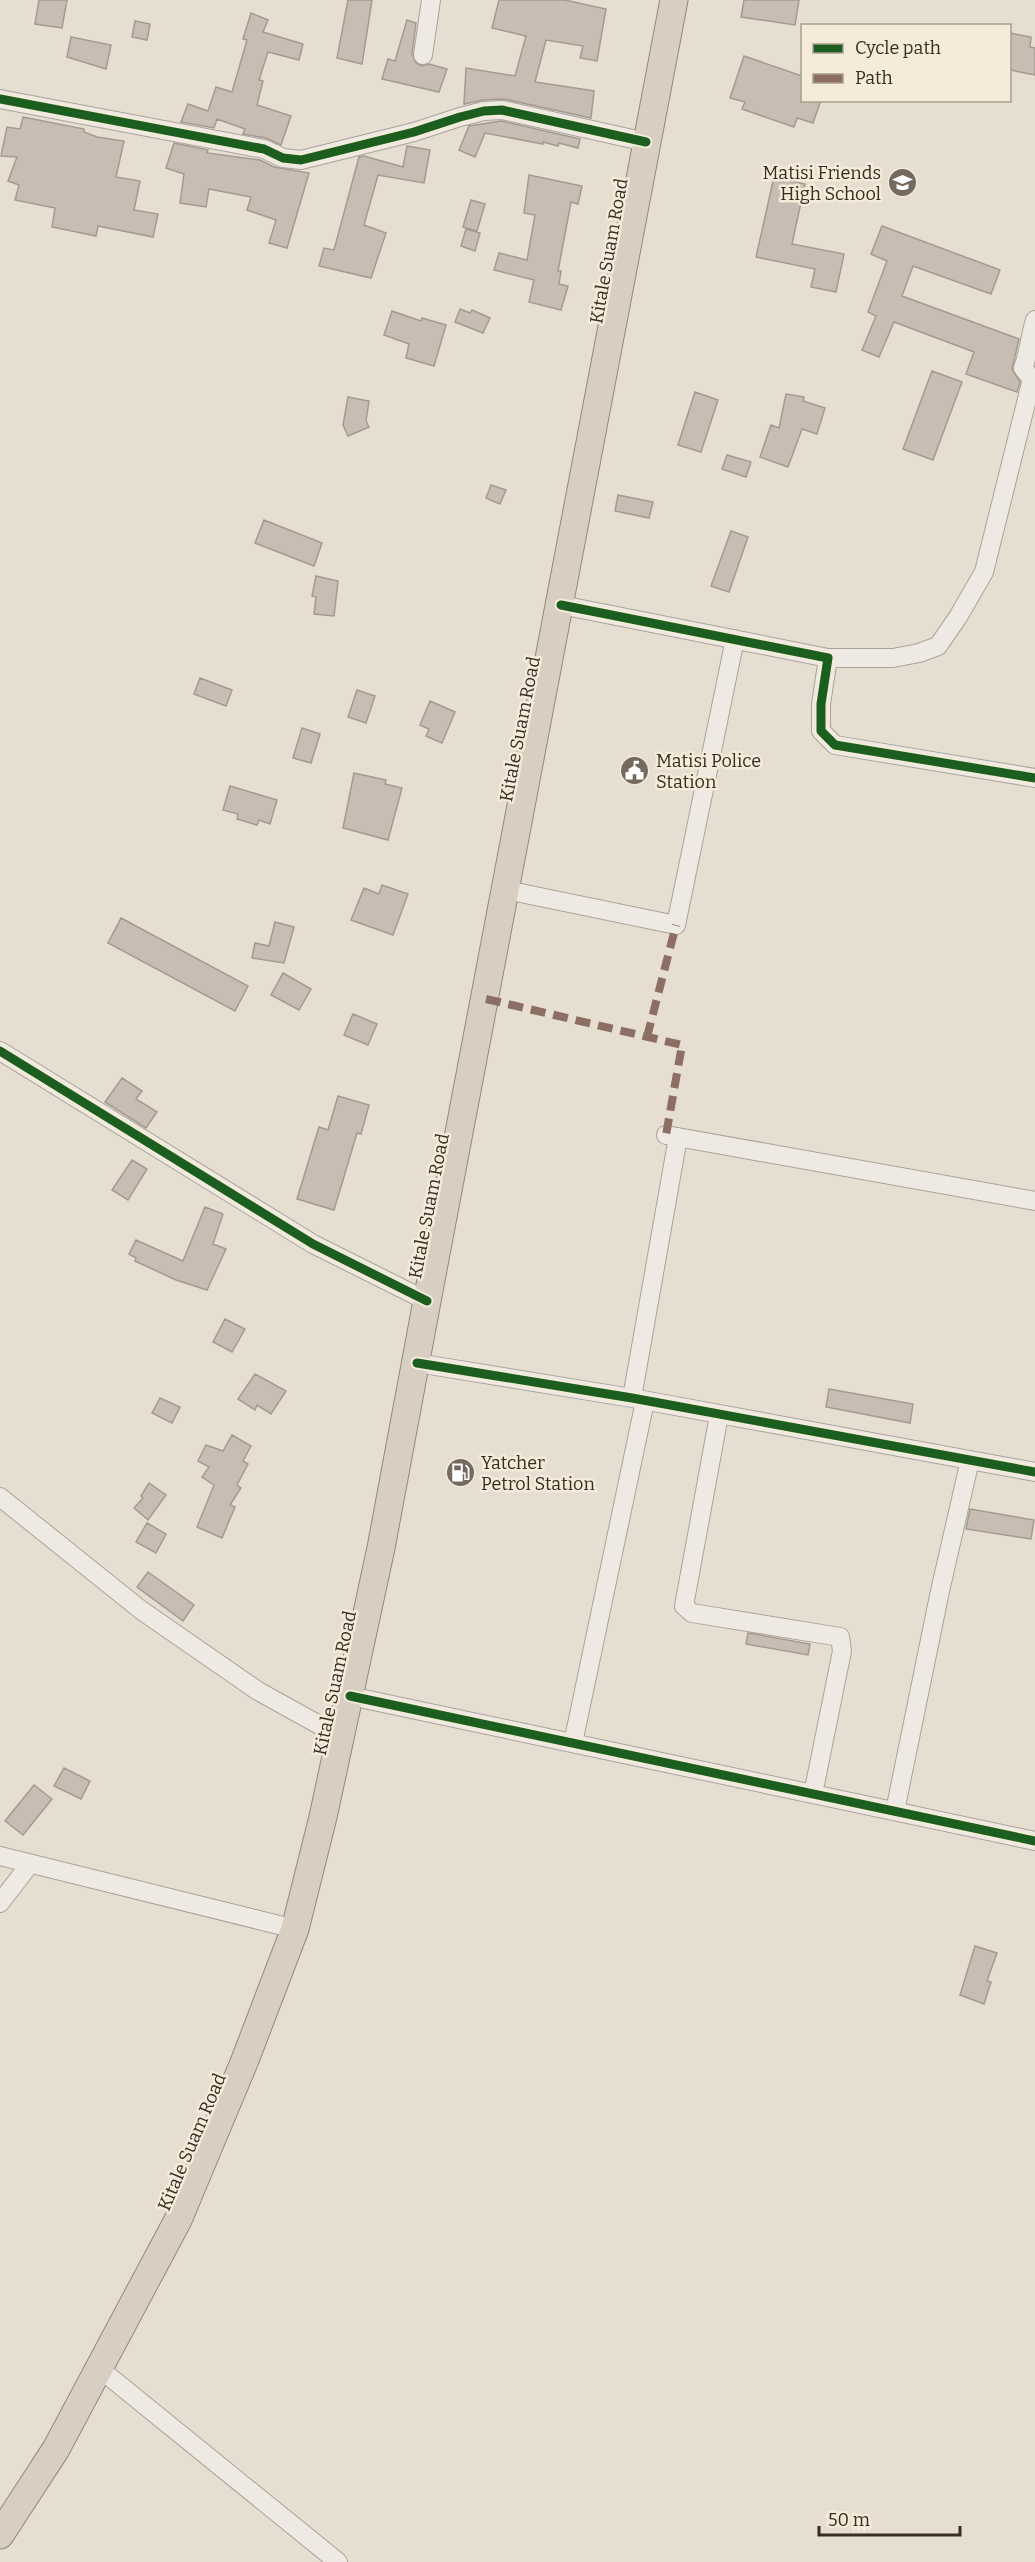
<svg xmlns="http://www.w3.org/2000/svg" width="1035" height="2562" viewBox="0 0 1035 2562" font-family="Bitter,serif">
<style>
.building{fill:#c8bdb2;stroke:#a59a90;stroke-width:1.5}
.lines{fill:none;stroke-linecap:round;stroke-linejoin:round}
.minor-casing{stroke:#aaa399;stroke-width:20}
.highway-casing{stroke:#908980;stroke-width:29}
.minor{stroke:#eee9e2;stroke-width:18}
.highway{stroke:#d8cfc2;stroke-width:27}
.quiet{stroke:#8d6e63;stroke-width:8;stroke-dasharray:15 8;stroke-linecap:butt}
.cycleway-casing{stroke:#f4ebd8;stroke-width:13}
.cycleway{stroke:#1b5e20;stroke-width:9}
.labels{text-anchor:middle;stroke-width:5;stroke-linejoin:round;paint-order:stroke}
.poi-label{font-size:18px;fill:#392c21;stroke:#f4ebd8;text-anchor:start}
.street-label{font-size:18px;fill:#392c21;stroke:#f4ebd8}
</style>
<rect width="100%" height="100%" fill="#e5ded1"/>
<path class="building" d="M39,0H67L62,28L35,24Z
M348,0H372L362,64L337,58Z
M499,0H565L606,9L597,61L580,58L583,46L546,40L535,82L594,91L591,118L504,99L483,100L464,104L466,68L515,76L526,36L492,28Z
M744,0H799L795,25L741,17Z
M251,13L268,20L263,32L303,44L299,60L268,52L259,80L263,81L257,105L291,116L281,145L266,138L243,134L245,129L217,119L214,128L181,122L188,104L208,111L216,87L232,92L247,40L243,39Z
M407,20L416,23L412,54L416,63L422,66L429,64L447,69L439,92L382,79L388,59L395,61Z
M135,21L150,24L147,40L132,37Z
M1010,33L1031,37L1030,47L1035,48V75L1010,70Z
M71,37L111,45L106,69L67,57Z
M744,56L802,76V100H821L813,123L797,118L794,127L742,109L745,102L730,98Z
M23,117L84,129V132L97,137L124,141L116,177L140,181L134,210L158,214L153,237L98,226L96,236L52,227L55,208L15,200L19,185L8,181L17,157L1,156L7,127L20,129Z
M501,121L580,139L578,148L559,143L558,146L543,142V144L485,133L475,157L459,150L469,126Z
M174,143L208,150L207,153L260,160L274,167L309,173L287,248L269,243L276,220L247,210L251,197L209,189L206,207L180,203L184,174L166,168Z
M407,146L430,150L424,183L378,175L364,225L386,233L371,278L319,266L324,248L334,250L359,157L364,156L403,167Z
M529,175L582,186L578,204L571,202L558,271H561L559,284L568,286L561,310L529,302L534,280L494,270L499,253L527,260L535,215L524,213Z
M774,177L805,184L792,244L844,254L836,292L811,287L815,269L756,257Z
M471,200L485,204L477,231L463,227Z
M882,226L1000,270L991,294L913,266L902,296L1019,339L1012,369L1020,382L1017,392L966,374L974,352L894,322L879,357L862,350L876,316L868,312L887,261L871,254Z
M466,229L480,233L475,251L461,246Z
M460,309L470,313L472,310L490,318L483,333L455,322Z
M392,311L421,321L422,318L446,325L434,366L406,358L409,344L384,335Z
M932,371L962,382L933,460L903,449Z
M695,392L718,400L701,452L678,445Z
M786,394L804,397L803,401L825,408L817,434L802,429L788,467L760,457L771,425L779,428Z
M348,397L369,401L366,421L369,427L348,436L343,425Z
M727,455L751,462L746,477L722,469Z
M491,485L506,490L500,504L486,498Z
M618,495L653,502L649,518L615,511Z
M264,520L322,543L314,566L255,543Z
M731,531L748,537L729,592L711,586Z
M316,576L338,581L334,616L314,614L316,597L312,596Z
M200,678L232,690L226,706L194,694Z
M357,690L375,696L366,723L348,717Z
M430,701L455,712L442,743L426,736L429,729L420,725Z
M302,728L320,734L311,763L293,758Z
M354,773L386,780L385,784L402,788L388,840L343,828Z
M230,786L277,800L270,824L259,820L257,825L237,819L238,814L223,810Z
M382,885L408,894L393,935L351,920L364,888L379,894Z
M121,918L248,986L235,1011L108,943Z
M275,922L294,927L284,963L252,958L255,943L269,946Z
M283,973L311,989L299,1010L271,995Z
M353,1014L377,1024L368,1045L344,1035Z
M122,1078L142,1091L136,1099L157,1112L146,1128L105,1102Z
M338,1096L369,1105L361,1134L357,1133L334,1210L297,1199L319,1127L328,1130Z
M132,1160L147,1169L128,1200L112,1190Z
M205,1207L223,1214L213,1244L226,1249L207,1290L176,1280L135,1261L136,1258L129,1254L136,1240L183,1261Z
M225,1319L245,1329L232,1352L213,1342Z
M255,1374L286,1391L271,1414L257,1405L255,1410L238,1399Z
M829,1389L913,1404L910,1423L826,1407Z
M160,1398L180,1407L172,1423L152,1413Z
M232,1435L251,1446L243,1461L248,1464L237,1485L241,1488L230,1505L235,1507L222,1538L197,1527L214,1485L202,1477L209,1467L198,1461L206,1445L223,1451Z
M149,1483L166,1495L148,1520L134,1508L143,1498L141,1496Z
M970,1509L1034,1520L1031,1539L966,1529Z
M147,1523L166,1534L156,1553L136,1542Z
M148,1572L194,1605L183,1621L137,1587Z
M748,1633L810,1644L808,1655L746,1644Z
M64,1768L90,1781L81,1799L54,1786Z
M34,1785L52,1799L23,1835L5,1821Z
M975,1946L997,1953L987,1981L991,1982L984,2004L960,1995Z"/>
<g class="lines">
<defs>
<path id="minor" d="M423,55L431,0
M0,99L264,149L283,158L301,160L414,132L460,117L484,111L502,110L646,142
M561,605L828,658L821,704V731L835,745L1035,778
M828,658H893L919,653L938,646L958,617L984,572L1032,379L1023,368C1029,353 1030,336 1035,320
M506,890L676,925L735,639
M0,1051L313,1244L427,1301
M666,1135L1035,1201
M417,1363L632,1398L1035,1472
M632,1398L678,1137
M719,1415L684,1606L692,1613L840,1637L842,1651L813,1794
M0,1497L141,1610L258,1691L341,1737
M350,1696L1035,1841
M573,1743L645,1401
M895,1811L940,1591L970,1460
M0,1856L295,1929
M0,1903L30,1864
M100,2369L338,2562"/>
<path id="highway" d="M0,2535L56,2449L178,2220L245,2060L295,1929L323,1817L381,1548L427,1301L674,0"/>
</defs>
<use href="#minor" class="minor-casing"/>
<use href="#highway" class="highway-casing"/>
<use href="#minor" class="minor"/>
<use href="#highway" class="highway"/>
<path class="quiet" d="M486,999L682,1045L666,1135
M647,1037L676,925"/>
<defs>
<path id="cycleway" d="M0,99L264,149L283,158L301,160L414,132L460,117L484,111L502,110L646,142
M561,605L828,658L821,704V731L835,745L1035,778
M0,1051L313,1244L427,1301
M417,1363L632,1398L1035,1472
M350,1696L1035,1841"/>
</defs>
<use href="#cycleway" class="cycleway-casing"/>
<use href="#cycleway" class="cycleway"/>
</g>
<defs>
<symbol id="school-disc" viewBox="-11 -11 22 22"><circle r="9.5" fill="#756a5f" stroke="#f4ebd8"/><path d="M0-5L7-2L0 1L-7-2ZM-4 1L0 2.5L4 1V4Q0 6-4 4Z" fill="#fff"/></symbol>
<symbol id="civic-disc" viewBox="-11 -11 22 22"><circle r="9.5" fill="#756a5f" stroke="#f4ebd8"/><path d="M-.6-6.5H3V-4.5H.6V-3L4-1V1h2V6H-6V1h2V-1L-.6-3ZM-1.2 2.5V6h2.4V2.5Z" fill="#fff"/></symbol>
<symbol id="fuel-disc" viewBox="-11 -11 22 22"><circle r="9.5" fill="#756a5f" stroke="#f4ebd8"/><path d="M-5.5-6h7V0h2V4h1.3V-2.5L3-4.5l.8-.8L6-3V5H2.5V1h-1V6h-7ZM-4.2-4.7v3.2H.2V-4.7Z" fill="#fff"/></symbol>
</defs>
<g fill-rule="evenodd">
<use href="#school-disc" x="886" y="166" width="33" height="33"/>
<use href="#civic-disc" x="618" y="754" width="33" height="33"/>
<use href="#fuel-disc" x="444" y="1456" width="33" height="33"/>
</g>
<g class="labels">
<g class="poi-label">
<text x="881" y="179" text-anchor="end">Matisi Friends<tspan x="881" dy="21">High School</tspan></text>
<text x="656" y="767">Matisi Police<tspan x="656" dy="21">Station</tspan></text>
<text x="481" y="1469">Yatcher<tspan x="481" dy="21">Petrol Station</tspan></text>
</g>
<g class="street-label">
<text transform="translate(609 251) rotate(-80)" y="6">Kitale Suam Road</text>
<text transform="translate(520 729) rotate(-79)" y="6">Kitale Suam Road</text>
<text transform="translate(429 1206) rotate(-79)" y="6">Kitale Suam Road</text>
<text transform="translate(335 1683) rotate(-78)" y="6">Kitale Suam Road</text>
<text transform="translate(192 2142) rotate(-67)" y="6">Kitale Suam Road</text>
</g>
</g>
<rect x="801" y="24" width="210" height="78" fill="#f4ebd8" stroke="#a99f8f" stroke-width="1.5"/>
<rect x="813" y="44" width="30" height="9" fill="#1b5e20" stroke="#a99f8f" stroke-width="1.5"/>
<text x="855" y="54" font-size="18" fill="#392c21">Cycle path</text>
<rect x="813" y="74" width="30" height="9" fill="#8d6e63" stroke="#a99f8f" stroke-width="1.5"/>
<text x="855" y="84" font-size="18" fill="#392c21">Path</text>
<path d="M819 2526v9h141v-9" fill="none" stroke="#392c21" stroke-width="3"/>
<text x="828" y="2526" font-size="18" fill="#392c21" stroke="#f4ebd8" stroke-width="4.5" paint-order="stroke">50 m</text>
</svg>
